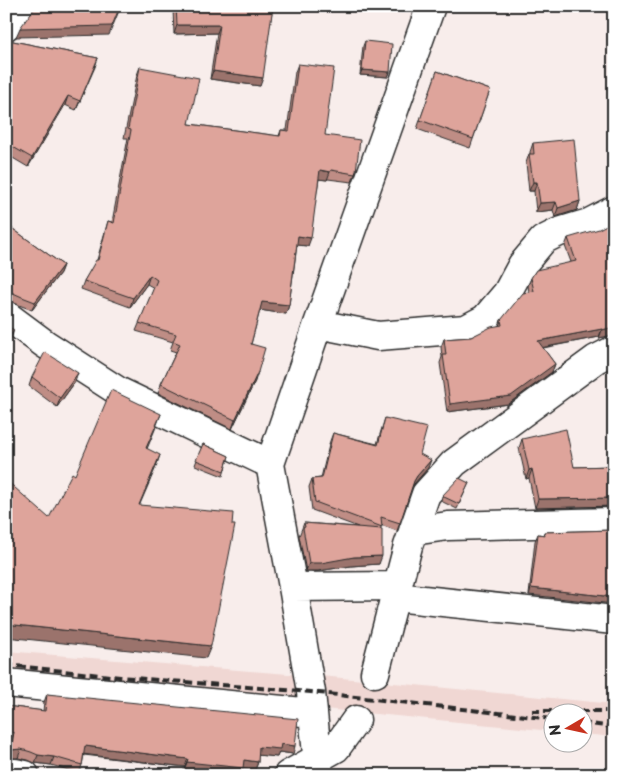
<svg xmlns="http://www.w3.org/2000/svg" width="620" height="781" viewBox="0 0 620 781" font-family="'Playpen Sans',sans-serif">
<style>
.built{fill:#f0d7d3}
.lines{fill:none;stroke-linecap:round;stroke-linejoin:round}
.street-casing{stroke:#2b2b2b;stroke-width:31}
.street{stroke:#fff;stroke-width:28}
.rail{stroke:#2b2b2b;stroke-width:4;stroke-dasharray:8 4;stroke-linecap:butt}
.wall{fill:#bf8d85;stroke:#2b2b2b}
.shaded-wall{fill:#9b736c;stroke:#2b2b2b}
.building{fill:#dea49b;stroke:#2b2b2b}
</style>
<rect width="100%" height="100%" fill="#f8edeb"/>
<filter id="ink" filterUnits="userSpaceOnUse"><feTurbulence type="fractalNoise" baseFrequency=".02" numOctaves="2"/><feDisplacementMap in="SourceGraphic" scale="10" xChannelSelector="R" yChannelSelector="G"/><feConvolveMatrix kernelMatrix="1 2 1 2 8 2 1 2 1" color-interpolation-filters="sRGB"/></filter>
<g filter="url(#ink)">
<path class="built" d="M6,651L300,675L302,705L6,675Z
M321,676L614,704V737L583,734L582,714H552V731L324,709Z"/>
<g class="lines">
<defs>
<path id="street" d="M6,26L20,6
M6,315L45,344L118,391L270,464
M318,324L378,336L466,329L485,319L507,293L522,265L543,240L559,232L589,223L614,210
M413,531L448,526L614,522
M293,587L397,586
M395,597L614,620
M375,673L408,546L426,494L454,463L596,359L614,350
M6,683L313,713
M6,775L15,773L25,775
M288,775L336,748L356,720
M319,775L311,692L293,587L270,464L318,324L431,6"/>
</defs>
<use href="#street" class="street-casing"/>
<use href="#street" class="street"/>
<path class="rail" d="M6,665L120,677L311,692L552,719
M532,711H614
M582,723L614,727"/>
</g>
<path class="wall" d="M174,6H273L260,86L210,79L217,33L174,34L173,9Z
M6,32L8,40L98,58L76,110L65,105L28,167L6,154Z
M365,41L390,72L388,77L360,75L363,46Z
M298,64L325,135L356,171L352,182L328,179L327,180L319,179L308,246L297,245L289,305L286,314L260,310L251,344L255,381L232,429L158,393L161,384L176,352L170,350L173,342L136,331L154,288L147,284L130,307L81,289L84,281L97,260L108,221L112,222L128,138H124L137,75L140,67L189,124L279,136L281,130H287L295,72Z
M437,71L490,90L470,148L417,129Z
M533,143L580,201L577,210L555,217L553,210L536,212L534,191H529L526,163L529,154H530V152Z
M6,224L63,265L60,273L32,310L19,305L8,300H6Z
M568,238L614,335L599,338V337L543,348L555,364L552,372L508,404L447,412L440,363L442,357L441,347L444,339L471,337L499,326L501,320L529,292L528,286L531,278L571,262L565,246Z
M32,377L75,382L57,407L29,386Z
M385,418L420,454L428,468L414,484L412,488L397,531L381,525L379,564L351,566L318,571H306L299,536L304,523L358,527L312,510L309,487L312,479L321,478L330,441L333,433L377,444Z
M522,439L574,467L614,466V506L535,508L529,478L526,479L519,448Z
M203,444L229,456L223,476L195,465Z
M469,483L457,509L441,501L442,496Z
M614,530L529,595L535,541L538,534L543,535L544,532Z
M47,694L293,754L279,752L277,757L258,755V762L255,770L243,769L241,775H227L184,770L185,767L84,755L82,765L79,773L51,765L35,763L28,760L18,758H8L11,740L6,742V706L43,711L44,702Z"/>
<path class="shaded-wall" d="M121,6L109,35L16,37L20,28Z
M595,6H614L595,7Z
M177,25H220L217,33L174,34Z
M98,58L95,67L76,110L80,101Z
M362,70L390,72L388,77L360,75Z
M213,71L263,78L260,86L210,79Z
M68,96L65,105L28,167L32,158Z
M320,170L330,172L327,180L317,179Z
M533,182H537L534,191H529Z
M580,201L577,210L555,217L558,208Z
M556,202L553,210L536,212L540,203Z
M298,236L311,238L308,246L295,245Z
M63,265L60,273L32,310L35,302Z
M150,275L147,284L130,307L133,298Z
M7,292H11L8,300H6Z
M262,302L289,305L286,314L259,310Z
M614,327V335L599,338L602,330Z
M602,329L599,337L535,349L538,341Z
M14,330L11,338L6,345V341Z
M555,364L552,372L508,404L447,412L450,404Z
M258,372L255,381L232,429L235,420Z
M78,373L75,382L57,407L60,398Z
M161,414L156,427L142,461L146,448Z
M160,455L156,467L134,518L139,505Z
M431,460L428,468L414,484L411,489L414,481L417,476Z
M532,469L529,478L526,479L529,470Z
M614,498V506L535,508L538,499Z
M382,556L379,564L351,566L318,571H306L309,563L354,557Z
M531,588L614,597V604L529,595Z
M6,624L211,646L206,658L6,637Z
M14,732L11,740L6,742V735Z
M281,744L295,746L293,754L279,752L277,757L256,755L259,747Z
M85,746L188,759L185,767L82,754Z
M21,749L18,758H8L11,750Z
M38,755L54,757L51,765L35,763Z
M244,760L258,762L255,770L243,769L241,775H227L184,770L187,762Z"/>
<path class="building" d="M36,6H120L112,26L20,28Z
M176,6H273L263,78L213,71L220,25H177Z
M6,32H9L8,40L98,58L80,101L68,96L32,158L6,143Z
M365,41L392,44L390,72L362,70Z
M298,64L334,68L325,135L360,140L356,171L355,174L331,170L330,172L320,170L311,238L298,236L289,305L262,302L251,344L265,348L258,372L235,420L161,384L180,344L173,341L176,334L139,323L157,280L150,275L133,298L84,281L96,260H98L108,221L114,223L131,130L128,129L140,67L199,78L189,124L280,136L281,130L289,131Z
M437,71L490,90L473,139L420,120Z
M574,139L580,201L558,208L556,202L540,203L537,182H533L529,154H534L533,143Z
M614,221V327L602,330V329L538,341L555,364L511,396L450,404L443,355H446L444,339L471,337L491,327L502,325L501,320L523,293L534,291L531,278L536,270L576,261L568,238L599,229Z
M6,224L63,265L35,302L22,297L11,292H6Z
M6,325L14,330L6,341Z
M45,352L78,373L60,398L32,377Z
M111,390L161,414L146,448L160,455L139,505L233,513L232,525H235L211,646L6,624V480L49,518L72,473L75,475Z
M385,418L427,428L420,454L431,460L417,476L414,481L400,523L381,517L382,527L315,502L312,479L322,478L333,433L378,445Z
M566,429L574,467L614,466V498L538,499L532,469L529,470L522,439Z
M203,444L229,456L224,471L196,460Z
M459,478L469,483L459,504L442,496Z
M304,523L382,529V556L354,557L321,563H309L303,528L305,527Z
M614,530V597L531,588L538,534L545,535L544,532Z
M47,694L298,719L295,746L281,744L280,749L259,747L258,762L244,760L243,768L187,762L188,759L85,746L82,765L54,757L38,755L31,752L21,749L11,750L14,732L6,735V706L45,711Z"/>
</g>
<rect width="620" height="781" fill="none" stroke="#fff" stroke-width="25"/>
<rect x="12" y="12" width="595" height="756" fill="none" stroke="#2b2b2b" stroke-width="2" filter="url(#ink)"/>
<g transform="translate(568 728) rotate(261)"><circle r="24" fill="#ffffff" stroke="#aaaaaa"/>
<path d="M0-4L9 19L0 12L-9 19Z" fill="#c8321e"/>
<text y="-8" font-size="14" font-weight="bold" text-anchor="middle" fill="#2b2b2b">N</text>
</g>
</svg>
